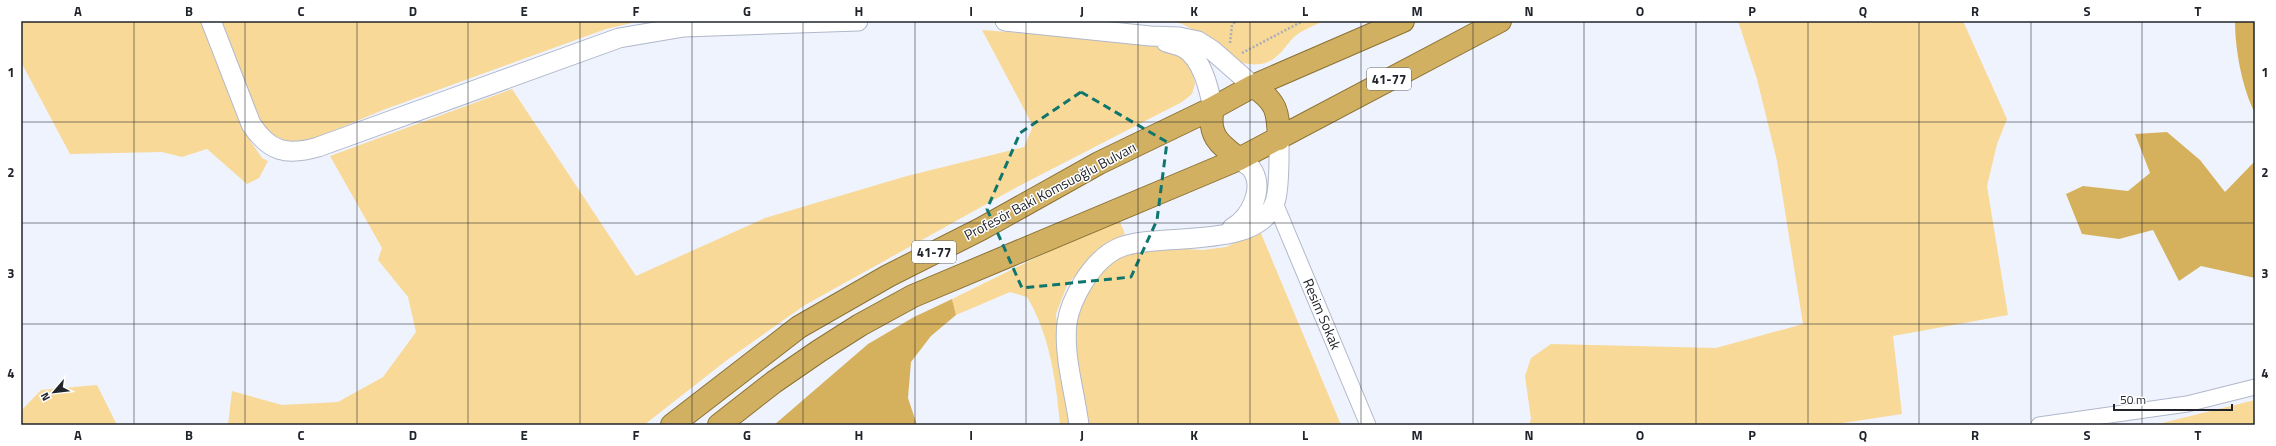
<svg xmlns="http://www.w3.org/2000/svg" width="2276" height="446" viewBox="0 0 2276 446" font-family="'Titillium Web',sans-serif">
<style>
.green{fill:#f8d997}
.forest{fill:#d6b15d}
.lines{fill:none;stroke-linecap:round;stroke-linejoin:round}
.minor-casing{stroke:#b1b8ca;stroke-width:17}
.tertiary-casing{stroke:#b1b8ca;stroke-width:21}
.trunk-casing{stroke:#8d7335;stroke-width:24}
.path{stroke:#a9adb7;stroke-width:2.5;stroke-dasharray:2 2;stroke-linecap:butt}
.minor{stroke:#fff;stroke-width:15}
.tertiary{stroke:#fff;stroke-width:19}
.trunk{stroke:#d2b062;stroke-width:22}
.marked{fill:none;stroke:#0f766e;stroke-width:3;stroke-dasharray:8 5;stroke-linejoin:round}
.grid{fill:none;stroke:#21242b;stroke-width:1;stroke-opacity:0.55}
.labels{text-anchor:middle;stroke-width:3;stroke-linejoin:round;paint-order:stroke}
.shield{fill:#fff;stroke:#64666b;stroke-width:1}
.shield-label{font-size:13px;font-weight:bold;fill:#21242b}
.street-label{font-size:14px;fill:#21242b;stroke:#fff}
.neatline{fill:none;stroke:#21242b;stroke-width:1.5}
.grid-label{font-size:13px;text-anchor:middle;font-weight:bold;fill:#21242b}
</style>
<rect width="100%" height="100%" fill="#eff3fe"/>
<path class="green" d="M21,21H202L251,142L262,158L268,161L259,178L247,184L207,149L182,157L162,152L70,154L21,62Z
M222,21H640L606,29L383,110L306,142H290L275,136L263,125L253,105Z
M1157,21H1324C1315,25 1302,30 1294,37C1284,47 1280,58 1265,63C1232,72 1209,36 1182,24C1175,21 1165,22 1157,21Z
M1738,21H1963L2007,119L1997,144L1987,186L2008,315L1893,336L1902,414L1830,425H1529L1531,419L1525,376L1531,358L1551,344L1716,348L1803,324L1777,161L1757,79Z
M982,30L1163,44L1184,56L1192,71L1195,84L1192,94L1182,102L1019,186L805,305L727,360L644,425H228L232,391L282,405L338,402L383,377L416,332L408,297L378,260L382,248L330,156L512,89L636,276L765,218L907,176L1024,147L1033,126Z
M1118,217L1125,234L1110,242L1068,283L1056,314L1059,349L1070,425H1060C1056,381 1050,335 1027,297L1010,292L956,315L952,299Z
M1260,231L1341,425H1087L1075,345L1076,318L1082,295L1100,269L1120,255L1167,248L1203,250L1226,247Z
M97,385L117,425H21V411L41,390Z
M2255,400V425H2154Z"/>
<path class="forest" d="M2235,21H2255V113C2242,88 2235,49 2235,21Z
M2167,132L2200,160L2225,192L2255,161V278L2201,266L2179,281L2153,230L2119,239L2082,234L2066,194L2083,186L2128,191L2150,173L2135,134Z
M952,299L956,315L931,336L911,362L908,398L917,425H774L868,344L914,317Z"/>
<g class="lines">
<defs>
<path id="minor" d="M1275,203L1368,425
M2039,425L2187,404L2255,387"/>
<path id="tertiary" d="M211,21L251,124C269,152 287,156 318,147L619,38L684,27L858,21
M1005,21L1150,36L1179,37L1198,41L1212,50L1253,86
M1166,42C1172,44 1179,45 1184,48C1202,58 1209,89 1213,108
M1232,228C1250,218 1266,188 1251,168C1248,165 1242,162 1239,159
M1079,425C1075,392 1063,356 1067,323C1069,308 1076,294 1084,281C1093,267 1105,253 1121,247C1160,232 1258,251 1275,202C1280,188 1279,155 1279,139"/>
<path id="trunk" d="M1253,86C1277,102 1278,111 1279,139
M1213,108C1207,135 1219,144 1239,159
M672,425L799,327L888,276L981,229L1099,163L1213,108L1253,86L1403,21
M719,425L774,382L819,351L860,325L913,296L1239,159L1500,21"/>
</defs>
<use href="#minor" class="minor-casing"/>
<use href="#tertiary" class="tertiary-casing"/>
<use href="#trunk" class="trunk-casing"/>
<path class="path" d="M1230,43L1232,25L1236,21
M1242,53L1303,21"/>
<use href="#minor" class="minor"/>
<use href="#tertiary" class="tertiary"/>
<use href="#trunk" class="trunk"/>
</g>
<path class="marked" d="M1081,92L1167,142L1157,220L1131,277L1022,288L987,209L1020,133Z"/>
<path class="grid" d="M134,21V425M245,21V425M357,21V425M468,21V425M580,21V425M692,21V425M803,21V425M915,21V425M1026,21V425M1138,21V425M1250,21V425M1361,21V425M1473,21V425M1584,21V425M1696,21V425M1808,21V425M1919,21V425M2031,21V425M2142,21V425M21,122H2255M21,223H2255M21,324H2255"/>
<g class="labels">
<g class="shield">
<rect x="1367" y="68" width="44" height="22" rx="3"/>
<rect x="912" y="241" width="44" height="22" rx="3"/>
</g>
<g class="shield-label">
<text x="1389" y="84">41-77</text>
<text x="934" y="257">41-77</text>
</g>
<g class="street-label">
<text transform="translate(1050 191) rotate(-28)" y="5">Profesör Baki Komsuoğlu Bulvarı</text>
<text transform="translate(1322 314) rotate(67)" y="5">Resim Sokak</text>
</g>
</g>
<rect width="2276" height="446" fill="none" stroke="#ffffff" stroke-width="44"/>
<g transform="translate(54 392) rotate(242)" stroke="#ffffff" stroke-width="3" paint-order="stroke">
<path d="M0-3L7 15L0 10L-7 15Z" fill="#21242b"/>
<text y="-6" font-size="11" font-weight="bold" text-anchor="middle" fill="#21242b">N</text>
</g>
<path d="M2114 404v6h118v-6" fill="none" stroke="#21242b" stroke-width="2"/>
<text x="2120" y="404" font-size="12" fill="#21242b" stroke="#ffffff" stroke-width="3" paint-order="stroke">50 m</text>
<rect x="22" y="22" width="2232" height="402" class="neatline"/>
<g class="grid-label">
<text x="78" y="16">A</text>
<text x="189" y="16">B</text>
<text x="301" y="16">C</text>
<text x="413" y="16">D</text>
<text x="524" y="16">E</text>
<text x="636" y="16">F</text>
<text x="747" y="16">G</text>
<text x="859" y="16">H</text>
<text x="971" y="16">I</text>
<text x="1082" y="16">J</text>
<text x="1194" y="16">K</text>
<text x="1305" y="16">L</text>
<text x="1417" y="16">M</text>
<text x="1529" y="16">N</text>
<text x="1640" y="16">O</text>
<text x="1752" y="16">P</text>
<text x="1863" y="16">Q</text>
<text x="1975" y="16">R</text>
<text x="2087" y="16">S</text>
<text x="2198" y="16">T</text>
<text x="11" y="77">1</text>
<text x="2265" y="77">1</text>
<text x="11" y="177">2</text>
<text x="2265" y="177">2</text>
<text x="11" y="278">3</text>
<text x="2265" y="278">3</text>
<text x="11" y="378">4</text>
<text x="2265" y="378">4</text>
<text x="78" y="440">A</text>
<text x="189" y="440">B</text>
<text x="301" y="440">C</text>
<text x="413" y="440">D</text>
<text x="524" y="440">E</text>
<text x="636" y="440">F</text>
<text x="747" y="440">G</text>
<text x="859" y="440">H</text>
<text x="971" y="440">I</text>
<text x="1082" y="440">J</text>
<text x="1194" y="440">K</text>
<text x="1305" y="440">L</text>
<text x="1417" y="440">M</text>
<text x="1529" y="440">N</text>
<text x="1640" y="440">O</text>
<text x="1752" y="440">P</text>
<text x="1863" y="440">Q</text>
<text x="1975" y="440">R</text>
<text x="2087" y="440">S</text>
<text x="2198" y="440">T</text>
</g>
</svg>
